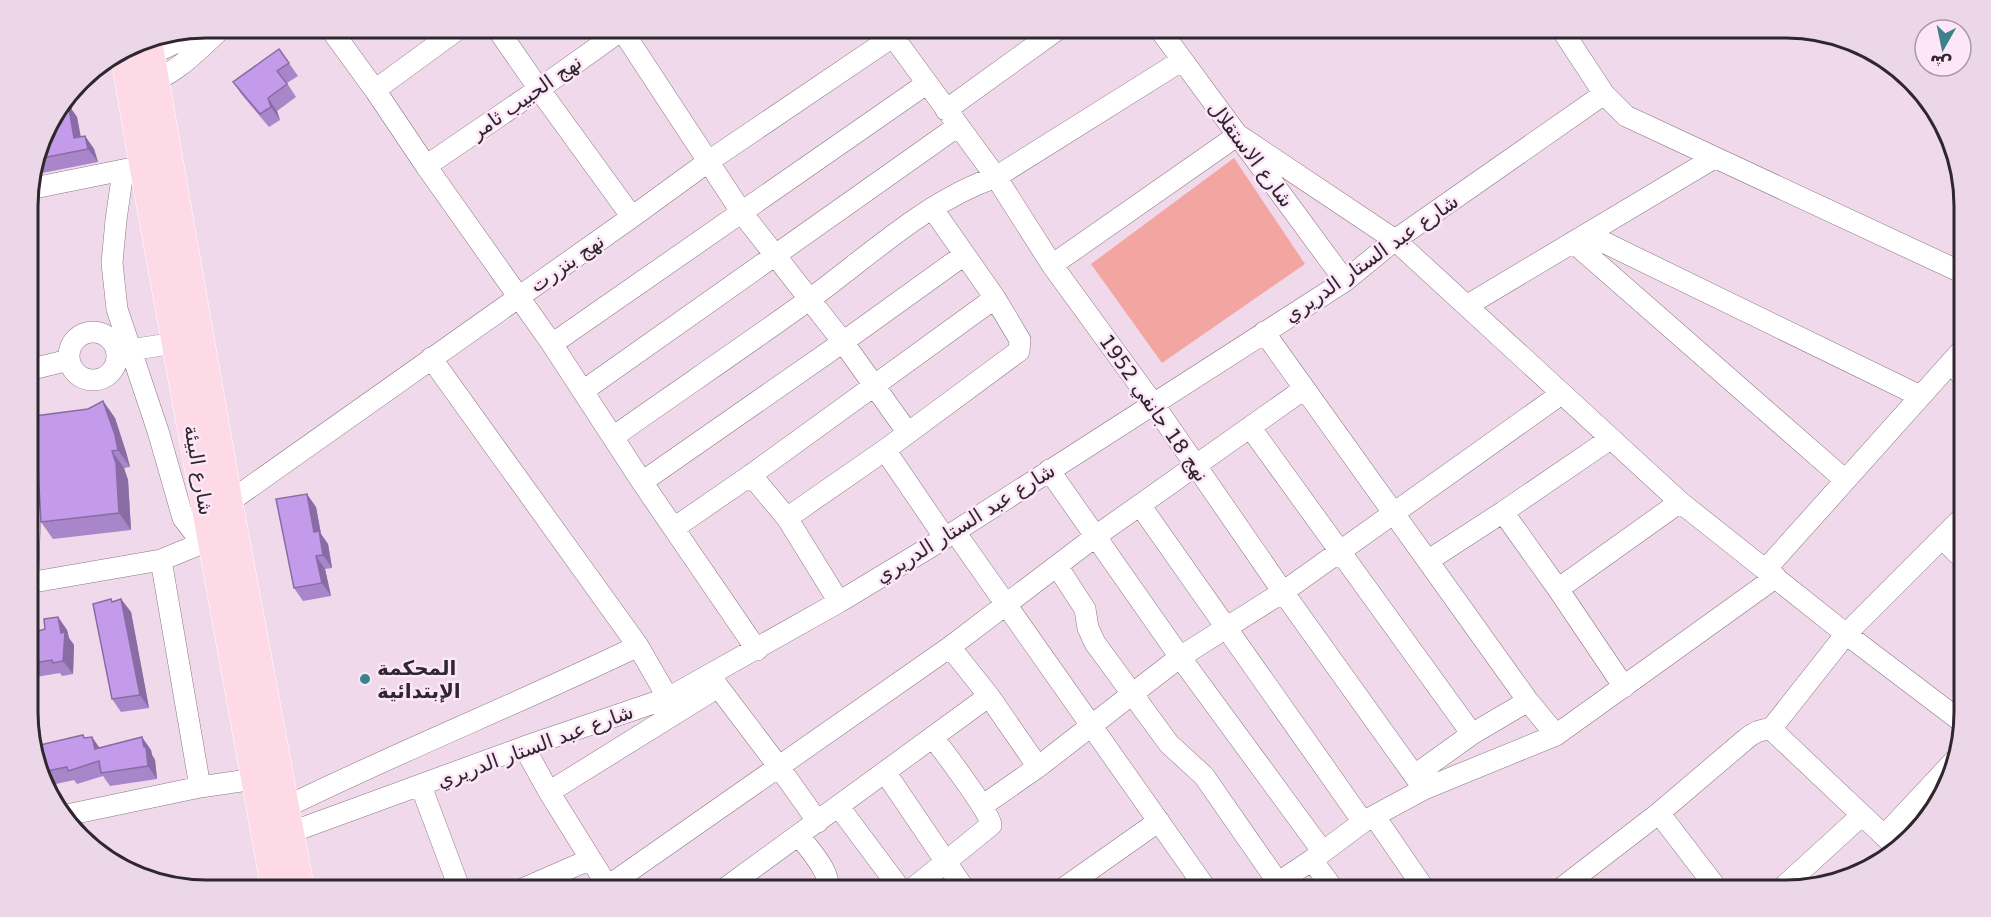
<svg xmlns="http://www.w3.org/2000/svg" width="1991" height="917" viewBox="0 0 1991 917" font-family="'DejaVu Sans',Vazirmatn,sans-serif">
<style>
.green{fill:#f3a5a2}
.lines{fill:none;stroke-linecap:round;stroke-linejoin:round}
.minor-casing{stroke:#8a7686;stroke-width:22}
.major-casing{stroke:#fff;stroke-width:28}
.minor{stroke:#fff;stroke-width:21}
.major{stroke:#fedae6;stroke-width:27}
.wall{fill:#a985c9}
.shaded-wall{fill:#896ca4}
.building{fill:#c49bea;stroke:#896ca4;stroke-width:1.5}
.poi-dot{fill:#3c828d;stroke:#fce6f8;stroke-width:2}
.labels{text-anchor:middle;stroke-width:5;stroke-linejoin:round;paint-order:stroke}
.street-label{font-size:20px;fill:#2f272e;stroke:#fce6f8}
.poi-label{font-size:20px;font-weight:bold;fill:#2f272e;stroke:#fce6f8;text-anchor:start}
.rim{fill:none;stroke:#2f272e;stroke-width:3}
</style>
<rect width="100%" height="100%" fill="#efd9ea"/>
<path class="green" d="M1234,158L1305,264L1162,363L1091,264Z"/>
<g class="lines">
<defs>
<path id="minor" d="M329,27L375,90L426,166L552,344L642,482L757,650
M496,27L539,89L632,217
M620,27L742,213L843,342L908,433
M886,27L996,177L1052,265L1154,405L1283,592L1424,789
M1158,27L1345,281
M1560,27L1604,94L1626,116L1963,273
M139,60L209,27
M143,85C175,76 199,49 223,27
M375,90L461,27
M946,110L1061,27
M426,166L539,89L626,27
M123,171L116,220L112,263L117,309L158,431L183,518L202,543
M29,189L133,168
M1587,234L1920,396
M1573,242L1845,480
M1052,265L1238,135L1395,240L1680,502L1846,634L1962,722
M1468,305L1714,158
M69 356a24 24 0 1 1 48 0a24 24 0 1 1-48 0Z
M1264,332L1528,701L1556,735
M552,344L926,84
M117,352L175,343
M431,358L638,646L668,698
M1951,362L1963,377
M28,370L69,360
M583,391L958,126
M1250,427L1472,734
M613,437C678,391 745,346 810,299C869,256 926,201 996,177L1181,61
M885,450L945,538
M1049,470L1180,657L1323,852
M751,475L787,518L839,602
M642,482L843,342L964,255
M28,498L30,516L28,571
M1140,505L1363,822
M218,506L229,502L632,217L709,161L907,27
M1503,512L1558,589L1624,687
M787,518L885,450L1019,351L1020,340L995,298L932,208
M674,528L751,475L995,298
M955,532L1207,890
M1942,538L1964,560
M161,560L200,787
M1429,560L1503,512L1610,439
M1057,566L1085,609L1088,628L1095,643L1169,744L1204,776L1277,881
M1766,569L1963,349
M28,583L161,560L210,540
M1558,589L1680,502
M950,647L989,696L1038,767
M710,676L779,767L818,822
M1771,729L1846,634L1963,517
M524,747L549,792L610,890
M885,772L965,890
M1415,775L1472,734L1528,701
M421,786L460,890
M549,792L718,687
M982,806L1038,767L1180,657L1283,592L1561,394
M286,807C402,750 522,702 638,646
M839,807L901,890
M1659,813L1718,890
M62,816L200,787L255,779
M1375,817L1425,890
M799,835C809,850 831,871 828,890
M1884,836L1954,761
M278,837L524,747L668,698L839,602L945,538L1345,281L1395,240L1604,94
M1312,860L1334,890
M608,886L950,647L1096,536L1304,389
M520,890L591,859
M723,890L989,696
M911,890L991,825C990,812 944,752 933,737
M1061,890L1159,821
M1267,890L1312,860L1363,822L1424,789L1556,735L1776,577
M1559,890L1659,813L1746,739C1754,732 1761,729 1771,729L1897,848
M1780,890L1862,815"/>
<path id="major" d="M148,38L229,502L301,890
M123,49L143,166L275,890"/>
</defs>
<use href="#minor" class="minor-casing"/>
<use href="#major" class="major-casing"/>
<use href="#minor" class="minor"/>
<use href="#major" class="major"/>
</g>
<path class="wall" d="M279,49L298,76L287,83L296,97L277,111L280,120L269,127L242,95L233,82Z
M72,110L77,117L81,137L85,136L94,149L98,162L32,175L41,145Z
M103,401L115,418L126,452L130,467L124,468L128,480L131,530L53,539L41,522L88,409Z
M316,507L321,534L328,544L332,568L325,569L331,596L303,601L294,588Z
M121,599L131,612L149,708L121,712L112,699L113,601Z
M58,617L67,630L69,638L74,645L73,674L62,676L60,673L30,678L28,676V634L45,629Z
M92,737L99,748L151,750L152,755L155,760L157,779L110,786L103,776L77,784L74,780L56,784L47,771L85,738Z"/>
<path class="shaded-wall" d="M70,95L72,110L77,117L83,151L74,138L64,104V102Z
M268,98L277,111L280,120L271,107Z
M85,136L94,149L98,162L88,149Z
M103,401L115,418L126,452L130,467L118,450Z
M112,451L124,468L128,480L131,530L119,513Z
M307,494L316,507L321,534L328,544L332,568L323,555L314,532Z
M316,556L325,569L331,596L322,583Z
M121,599L131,612L149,708L140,695Z
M58,617L67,630L69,638L74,645L73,674L63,661Z
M92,737L101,750L95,749Z
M142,737L151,750L152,755L155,760L157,779L148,766Z"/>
<path class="building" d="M279,49L289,63L277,71L287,84L268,98L271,107L260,114L233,82Z
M64,102V104L68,103L74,138L85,136L88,149L37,159L41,145H42L41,143L46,126Z
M103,401L115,435L118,450L112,451L116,463L119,513L41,522L35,416L88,409Z
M307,494L314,532L319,531L323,555L316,556L322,583L294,588L276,499Z
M111,599L112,602L121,599L140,695L112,699L93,604Z
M58,617L61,633L65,632L63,661L53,663L52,660L28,664V634L45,629L44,619Z
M83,735L84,738L92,737L95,749L142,737L144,747H146L148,766L101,773L99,761L68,771L67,767L47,771L40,745Z"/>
<circle class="poi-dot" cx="365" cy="679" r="6"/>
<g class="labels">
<g class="street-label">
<text transform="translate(526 97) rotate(-35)" y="7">نهج الحبيب ثامر</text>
<text transform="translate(1251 154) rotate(53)" y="7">شارع الاستقلال</text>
<text transform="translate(1371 258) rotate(-35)" y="7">شارع عبد الستار الدريري</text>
<text transform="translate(567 263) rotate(-35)" y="7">نهج بنزرت</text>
<text transform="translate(1154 408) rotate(55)" y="7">نهج 18 جانفي 1952</text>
<text transform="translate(199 470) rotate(80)" y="7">شارع البيئة</text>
<text transform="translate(965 523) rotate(-32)" y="7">شارع عبد الستار الدريري</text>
<text transform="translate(535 746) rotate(-20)" y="7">شارع عبد الستار الدريري</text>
</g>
<g class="poi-label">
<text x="377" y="675">المحكمة<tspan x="377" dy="23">الإبتدائية</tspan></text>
</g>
</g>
<path d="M0 0H1991V917H0ZM206 38H1786A168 168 0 0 1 1954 206V712A168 168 0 0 1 1786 880H206A168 168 0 0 1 38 712V206A168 168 0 0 1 206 38Z" fill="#ecd7e8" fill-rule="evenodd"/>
<path class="rim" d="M206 38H1786A168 168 0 0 1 1954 206V712A168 168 0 0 1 1786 880H206A168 168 0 0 1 38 712V206A168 168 0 0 1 206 38Z"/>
<g transform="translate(1943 48) rotate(189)"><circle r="28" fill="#fce6f8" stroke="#aa9aa7" stroke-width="1.5"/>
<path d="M0-4.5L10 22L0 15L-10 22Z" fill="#3c828d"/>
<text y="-9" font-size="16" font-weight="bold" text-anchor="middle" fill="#2f272e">ش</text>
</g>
</svg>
